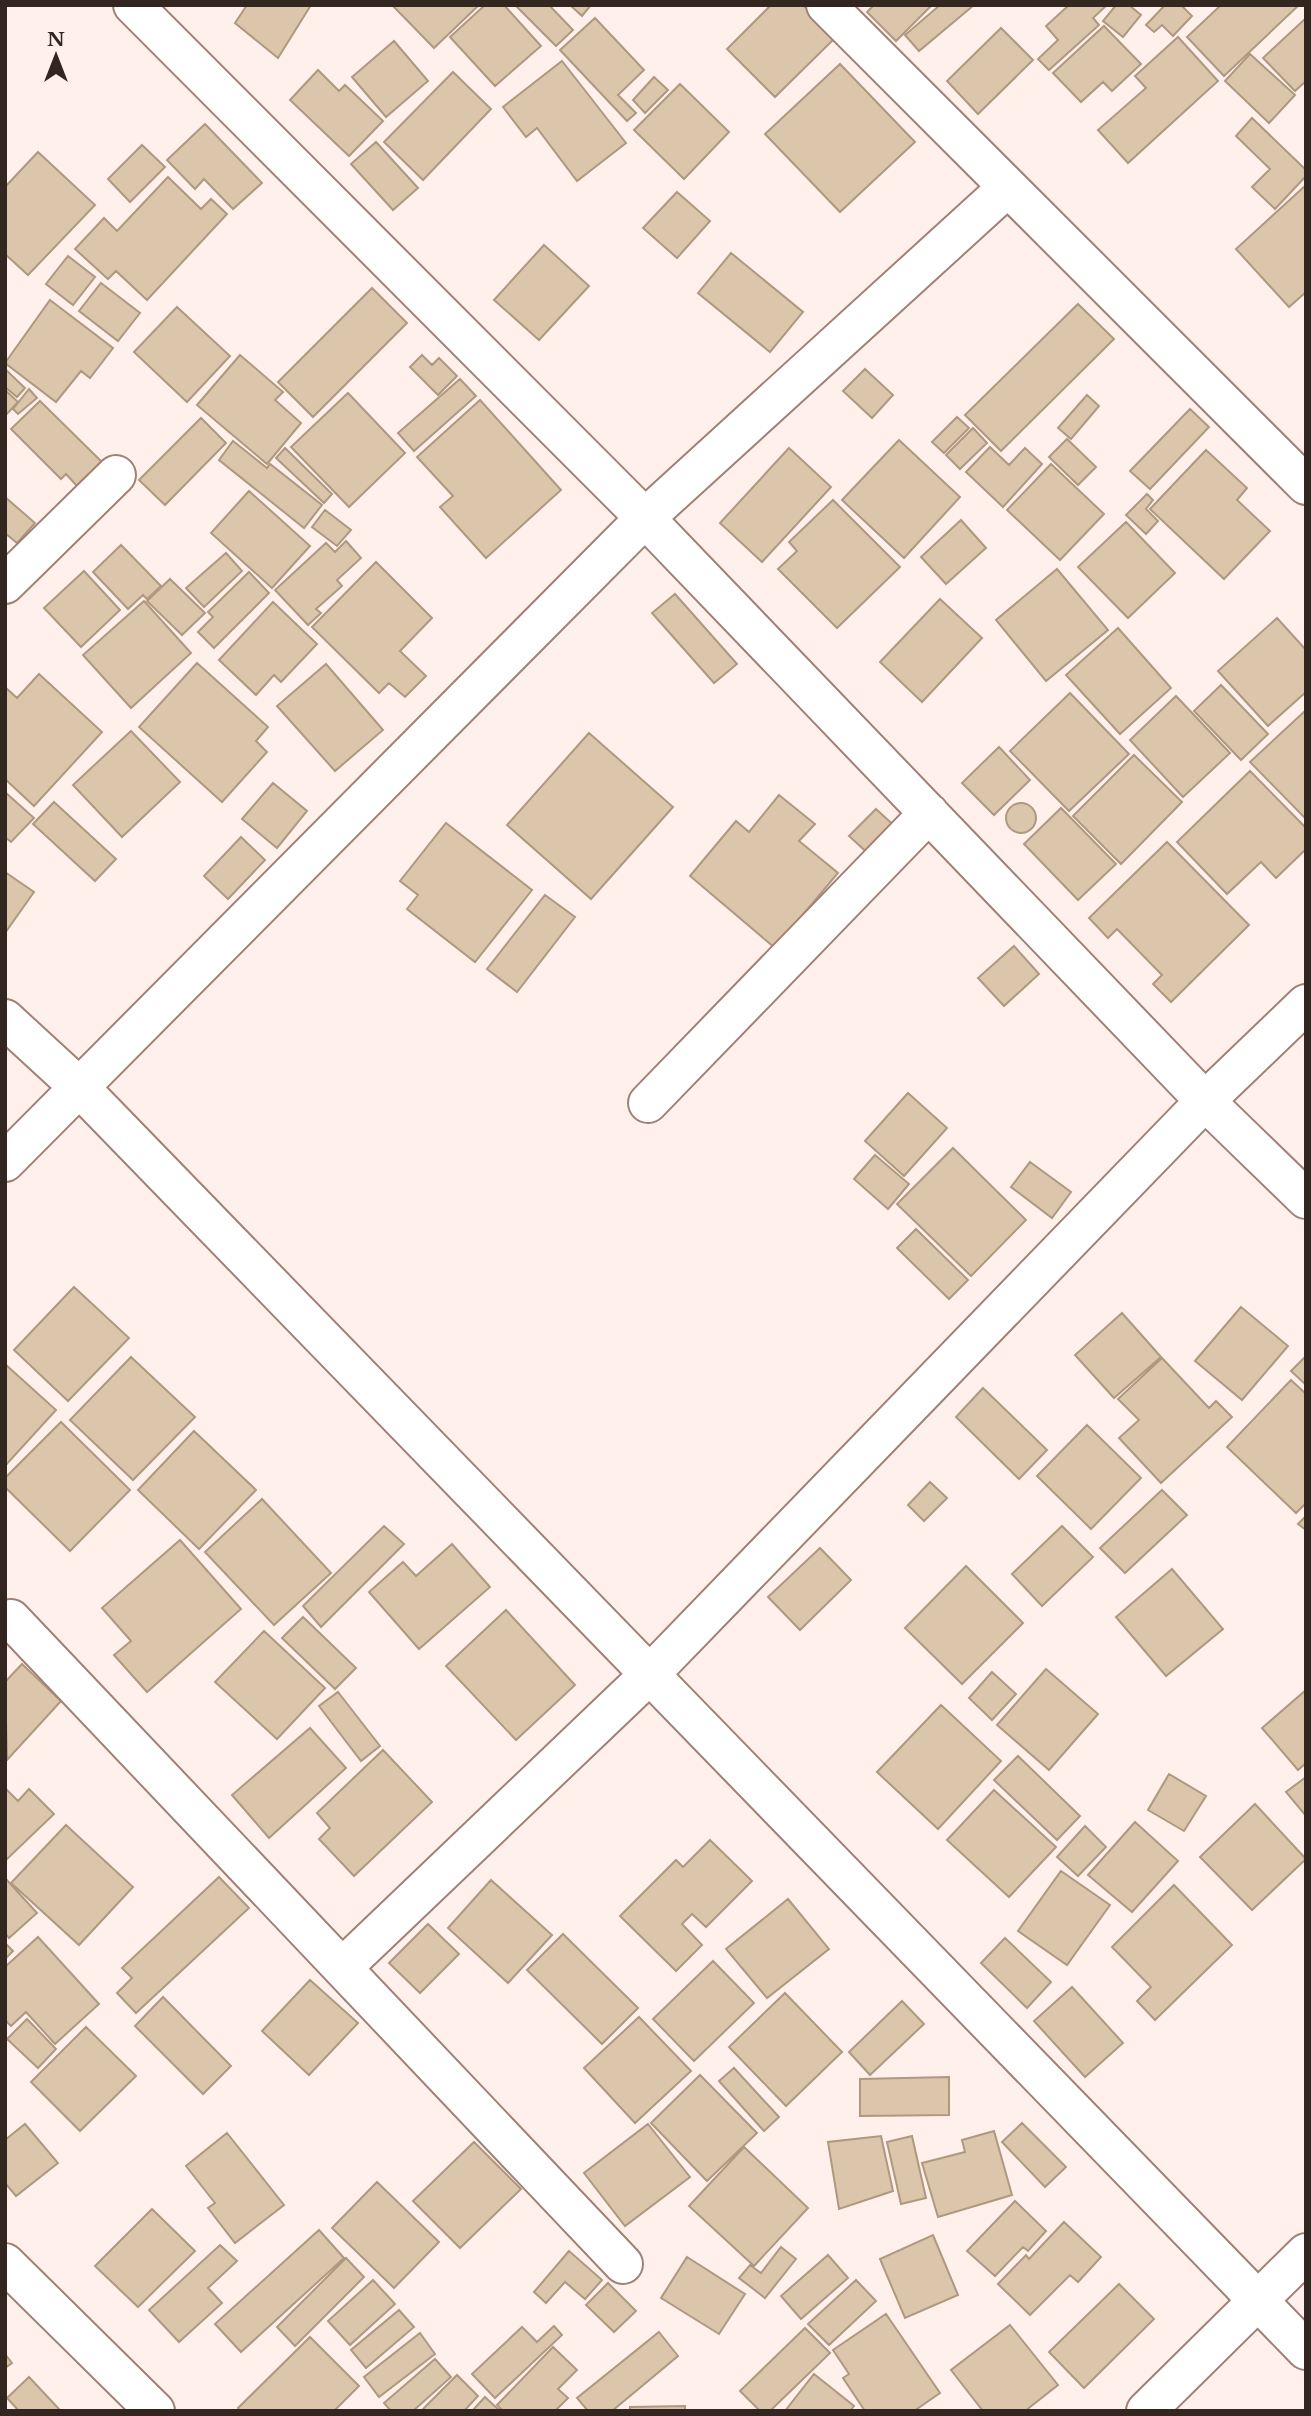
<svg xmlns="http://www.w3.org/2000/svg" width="1311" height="2416" viewBox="0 0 1311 2416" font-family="'Libre Baskerville',serif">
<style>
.building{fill:#dbc5ab;stroke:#ae9980;stroke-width:2}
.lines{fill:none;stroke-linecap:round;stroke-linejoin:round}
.minor-casing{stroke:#a18175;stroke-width:42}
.minor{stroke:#fff;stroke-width:38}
</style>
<rect width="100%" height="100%" fill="#fff0eb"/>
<path class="building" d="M247,5H311L278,58L235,23Z
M392,5H479L434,48Z
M485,5H504L541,46L495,86L450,37Z
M515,5H549L573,30L556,46Z
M570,5H591L582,16Z
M771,5H803L836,37L775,97L727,49Z
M874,5H932L896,41L867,12Z
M940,5H974L919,51L905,35Z
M1069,5H1107L1093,18L1099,25L1049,70L1038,59L1058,40L1046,26Z
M1116,5H1129L1141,15L1123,37L1103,21Z
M1165,5H1181L1192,16L1173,36L1162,25L1154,32L1146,25Z
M1221,5H1299L1224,76L1187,37Z
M595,18L644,70L618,95L636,113L627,121L560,50Z
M1306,18V81L1295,91L1263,58Z
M1104,26L1141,64L1112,91L1103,82L1081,102L1053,73Z
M1001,28L1033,60L978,114L947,81Z
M1178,37L1218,81L1128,163L1098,130L1146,88L1135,76Z
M394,41L428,81L386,117L352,77Z
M1250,54L1295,95L1269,123L1225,81Z
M562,61L626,143L577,181L537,128L526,137L503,107Z
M840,64L915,142L840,212L765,134Z
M318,70L339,91L345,85L383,121L349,156L290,100Z
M453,72L491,109L423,180L384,142Z
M654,77L668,90L645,113L633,100Z
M680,84L729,132L684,179L634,130Z
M1252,118L1306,170V176L1275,209L1252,187L1270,169L1236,136Z
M205,124L262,183L233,209L204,179L195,189L167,160Z
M376,142L418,188L393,210L351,164Z
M142,145L165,167L130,202L108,179Z
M38,152L95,205L28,275L5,254V187Z
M168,177L201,209L211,199L227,214L147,300L116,271L108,279L75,249L104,218L117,231Z
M1306,185V292L1289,307L1236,249Z
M677,192L710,221L677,258L643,228Z
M544,245L589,286L539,340L494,300Z
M731,253L803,312L770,352L698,293Z
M68,256L95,277L73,305L46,284Z
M101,283L140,313L118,341L79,311Z
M372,288L407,323L313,417L278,382Z
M50,300L113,348L90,378L81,371L56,402L5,363Z
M1078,304L1114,339L1001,451L965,415Z
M177,307L230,356L187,402L134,352Z
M240,355L283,392L275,400L301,423L267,464L197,405Z
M422,355L432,365L439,358L457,376L438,395L410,367Z
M5,369L25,388L17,397L5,387Z
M865,369L893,395L872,418L843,391Z
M460,379L476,396L414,451L398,433Z
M29,389L37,398L18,414L13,409Z
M5,390L18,402L5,416Z
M348,393L405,453L349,507L291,447Z
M1087,395L1099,406L1071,439L1058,428Z
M480,400L561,490L486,558L440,507L453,496L417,457Z
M40,401L102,462L77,486L66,474L61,479L11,429Z
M1190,409L1209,427L1150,489L1130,471Z
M957,417L969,428L944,453L932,442Z
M201,418L226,443L165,505L139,480Z
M973,428L987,443L960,469L946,455Z
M1067,439L1096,467L1078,485L1049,457Z
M899,440L960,497L904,558L842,500Z
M233,441L267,468L270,464L322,505L304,528L219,460Z
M990,447L1009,465L1025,448L1042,464L1003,507L966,472Z
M285,448L332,494L324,503L276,458Z
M789,448L831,487L762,562L720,523Z
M1206,450L1247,488L1237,500L1270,531L1224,579L1150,509Z
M1051,464L1104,514L1060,560L1007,510Z
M249,491L310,546L272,588L211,533Z
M1147,494L1153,500L1146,509L1158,521L1146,534L1126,515Z
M5,497L35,523L17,543L5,533Z
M833,500L900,567L837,628L778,569L797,551L789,542Z
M325,510L351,530L337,546L312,527Z
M961,520L986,548L946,584L921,557Z
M1126,522L1175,573L1128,618L1078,567Z
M346,541L361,558L337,580L342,586L316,609L321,613L308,625L275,590L326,543L335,552Z
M121,545L161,586L147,599L143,595L128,609L93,572Z
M226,553L242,571L204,607L186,588Z
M376,562L432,618L400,651L426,676L405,697L389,683L379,693L312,627Z
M1057,569L1108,630L1046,681L996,620Z
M84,571L120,610L81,647L44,608Z
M249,572L269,593L214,648L198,632L213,617L208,612Z
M170,579L205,613L182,635L147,601Z
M675,594L737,664L714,683L652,613Z
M940,599L982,638L922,702L880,662Z
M144,601L191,653L131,708L83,655Z
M273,602L317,644L281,682L274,675L256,695L219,660Z
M1277,618L1306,650V692L1268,726L1218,671Z
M1118,628L1171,688L1120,734L1066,675Z
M197,663L268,727L256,741L267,752L222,802L139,727Z
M326,664L383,730L335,771L277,706Z
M39,674L102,732L34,806L5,779V687L17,698Z
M1221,685L1268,734L1241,760L1194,711Z
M1070,693L1129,754L1069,811L1010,751Z
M1176,696L1230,753L1183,797L1130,740Z
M1306,710V819L1250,762Z
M131,731L180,782L122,837L73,785Z
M589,733L673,807L591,899L507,825Z
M999,747L1030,780L994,815L962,783Z
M1134,755L1182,802L1121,864L1073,816Z
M1250,771L1306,828V849L1276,878L1261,862L1227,894L1177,842Z
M273,783L307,811L277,848L242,819Z
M5,792L34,818L11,842L5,837Z
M779,795L815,824L799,841L838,873L775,948L690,876L736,821L749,832Z
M54,802L116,859L95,881L33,824Z
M1006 818a15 15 0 1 1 30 0a15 15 0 1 1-30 0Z
M1061,808L1116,864L1078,900L1024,844Z
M876,809L899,830L872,857L849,836Z
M446,823L532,890L475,962L407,909L418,895L400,881Z
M241,837L265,860L228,899L204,876Z
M1167,842L1249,925L1171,1002L1153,984L1162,975L1117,929L1108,938L1089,918Z
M5,872L34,892L5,933Z
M545,895L575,917L517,992L487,969Z
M1014,946L1039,974L1004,1006L978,978Z
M908,1093L947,1128L904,1176L865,1141Z
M953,1148L1026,1220L971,1276L897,1204Z
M875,1155L909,1184L888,1209L854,1179Z
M1030,1162L1071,1192L1052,1218L1011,1187Z
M916,1229L968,1280L949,1299L897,1248Z
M74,1287L129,1338L68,1401L14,1350Z
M1241,1307L1288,1346L1242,1400L1195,1361Z
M1122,1313L1161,1357L1114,1398L1075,1355Z
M1306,1356V1385L1291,1371Z
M131,1357L195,1417L133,1480L70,1420Z
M1162,1358L1209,1408L1216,1401L1232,1417L1161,1483L1119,1438L1139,1420L1118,1399Z
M5,1364L56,1410L5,1466Z
M1291,1380L1306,1394V1503L1296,1513L1227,1447Z
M983,1388L1047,1450L1019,1479L956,1417Z
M61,1422L130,1490L70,1551L5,1487V1478Z
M1087,1425L1141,1478L1091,1529L1037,1476Z
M194,1431L256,1490L199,1549L138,1490Z
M930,1482L947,1498L924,1521L908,1505Z
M1162,1490L1187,1515L1125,1573L1100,1548Z
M262,1499L331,1573L274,1625L205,1552Z
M1306,1516V1530L1298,1524Z
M384,1526L404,1544L321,1627L303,1606Z
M1062,1526L1093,1557L1042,1606L1012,1574Z
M180,1540L241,1609L147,1692L114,1655L131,1641L102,1608Z
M452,1544L490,1587L419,1649L369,1592L403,1562L416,1576Z
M820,1548L851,1580L800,1630L768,1597Z
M966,1566L1023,1623L962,1684L905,1628Z
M1172,1569L1223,1629L1166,1676L1116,1617Z
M506,1610L575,1685L516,1740L446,1666Z
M303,1617L356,1668L335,1689L282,1638Z
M264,1631L325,1688L277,1739L215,1682Z
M22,1664L61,1701L7,1760L5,1682Z
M1046,1669L1098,1714L1049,1770L997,1725Z
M992,1672L1016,1694L992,1720L969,1698Z
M1306,1690V1763L1298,1770L1262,1728Z
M338,1692L380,1746L361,1761L319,1706Z
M941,1705L1001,1761L938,1829L877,1772Z
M310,1728L346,1768L269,1838L232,1795Z
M383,1750L432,1802L354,1876L319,1839L330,1828L317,1813Z
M1018,1756L1080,1816L1057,1840L994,1780Z
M1169,1774L1206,1796L1184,1831L1148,1810Z
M1306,1777V1816L1286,1792Z
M5,1788L18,1801L29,1789L54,1814L5,1861Z
M994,1790L1056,1847L1009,1897L947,1840Z
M1255,1804L1306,1859L1252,1910L1200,1857Z
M1135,1822L1178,1861L1132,1912L1088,1875Z
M66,1825L133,1887L79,1945L11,1883Z
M1085,1826L1106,1847L1078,1876L1057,1857Z
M710,1840L752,1881L706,1927L692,1914L682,1924L702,1945L676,1971L620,1916L676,1860L683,1867Z
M1061,1871L1110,1905L1067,1965L1018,1931Z
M219,1877L249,1908L136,2013L117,1993L132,1978L122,1968Z
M5,1878L37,1913L9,1938L5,1933Z
M491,1880L552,1935L508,1983L448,1928Z
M1174,1885L1232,1945L1155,2020L1137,2001L1151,1987L1112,1947Z
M788,1899L829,1949L767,1998L726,1949Z
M428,1924L459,1954L420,1993L389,1963Z
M563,1934L638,2008L602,2044L527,1970Z
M38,1937L99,2004L55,2044L26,2012L11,2026L5,2020V1967Z
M1005,1938L1051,1982L1027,2008L981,1963Z
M5,1943L13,1951L5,1959Z
M713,1961L754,2003L694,2061L653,2019Z
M310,1980L358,2023L309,2075L262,2031Z
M1072,1987L1123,2043L1085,2077L1034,2021Z
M785,1993L842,2052L786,2106L729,2047Z
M163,1997L231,2066L203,2094L135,2026Z
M902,2001L924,2024L870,2075L849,2052Z
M639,2017L691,2071L635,2123L584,2068Z
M27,2019L56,2049L38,2068L7,2039Z
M86,2027L136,2076L80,2131L31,2082Z
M734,2068L779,2117L764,2131L719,2081Z
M700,2075L757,2133L707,2181L651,2123Z
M949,2077V2115L860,2116V2079Z
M1022,2123L1066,2167L1045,2187L1002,2142Z
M25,2124L58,2163L16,2196L5,2183V2140Z
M648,2124L690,2177L625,2226L584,2173Z
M994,2131L1012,2195L938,2217L922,2163L965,2152L962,2140Z
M227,2133L284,2205L235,2243L208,2208L215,2203L186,2166Z
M881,2136L893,2191L839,2209L828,2142Z
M912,2136L926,2198L901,2204L887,2142Z
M474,2142L521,2189L460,2248L413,2201Z
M744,2147L808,2208L754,2266L689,2206Z
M377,2182L439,2242L394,2288L332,2228Z
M1015,2201L1046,2231L1028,2251L1023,2247L995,2276L967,2251Z
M152,2209L195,2251L138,2307L95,2266Z
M1064,2222L1101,2257L1078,2282L1070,2275L1030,2315L998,2284L1026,2255L1029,2259Z
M319,2230L344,2258L241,2352L215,2324Z
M933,2235L958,2295L905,2318L880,2259Z
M220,2245L237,2261L208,2288L222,2303L179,2342L149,2310Z
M781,2247L796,2259L765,2298L739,2278L750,2265L761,2273Z
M569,2251L602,2280L585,2299L565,2282L546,2303L534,2292Z
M828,2255L848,2278L801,2319L781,2296Z
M687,2257L745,2294L719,2334L661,2298Z
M346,2258L364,2277L295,2346L277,2327Z
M373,2280L395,2304L350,2345L328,2321Z
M856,2280L876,2301L829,2345L808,2324Z
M608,2283L636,2311L614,2332L586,2305Z
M1119,2284L1154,2319L1084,2388L1049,2352Z
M399,2310L414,2327L366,2368L351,2350Z
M886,2314L940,2393L914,2411H865L843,2378L849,2374L833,2350Z
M1010,2325L1058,2385L1025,2411H983L951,2370Z
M554,2326L562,2335L495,2398L472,2374L522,2327L537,2342Z
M805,2328L830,2353L770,2411H760L740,2391Z
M659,2332L678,2356L612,2411H588L577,2398Z
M420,2333L435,2354L379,2397L364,2377Z
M310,2337L359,2386L334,2411H240L238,2408Z
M553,2347L577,2370L558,2389L568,2398L555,2411H503L497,2405Z
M5,2354L12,2363L5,2368Z
M435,2359L451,2377L413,2411H391L384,2403Z
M814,2374L854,2406L850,2411H785Z
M457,2375L478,2396L464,2411H421Z
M29,2377L59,2409L57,2411H19L7,2398Z
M485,2397L500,2411H472Z
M685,2406V2411H630V2407Z"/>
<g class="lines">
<defs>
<path id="minor" d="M133,5L645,518L1205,1101L1306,1199
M826,5L1306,485
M5,584L116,475
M5,1019L80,1088L1306,2350
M648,1103L929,813
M5,1162L645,518L1008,187
M11,1619L623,2264
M342,1968L650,1674L1205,1101L1306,1004
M5,2263L155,2411
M1146,2411L1306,2253"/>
</defs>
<use href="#minor" class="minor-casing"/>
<use href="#minor" class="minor"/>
</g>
<rect width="1311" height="2416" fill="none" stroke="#332621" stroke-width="14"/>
<g transform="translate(56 56)" stroke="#fff0eb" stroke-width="5" paint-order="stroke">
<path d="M0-5L12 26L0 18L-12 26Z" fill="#332621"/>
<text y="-10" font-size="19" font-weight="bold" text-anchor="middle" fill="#332621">N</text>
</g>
</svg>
